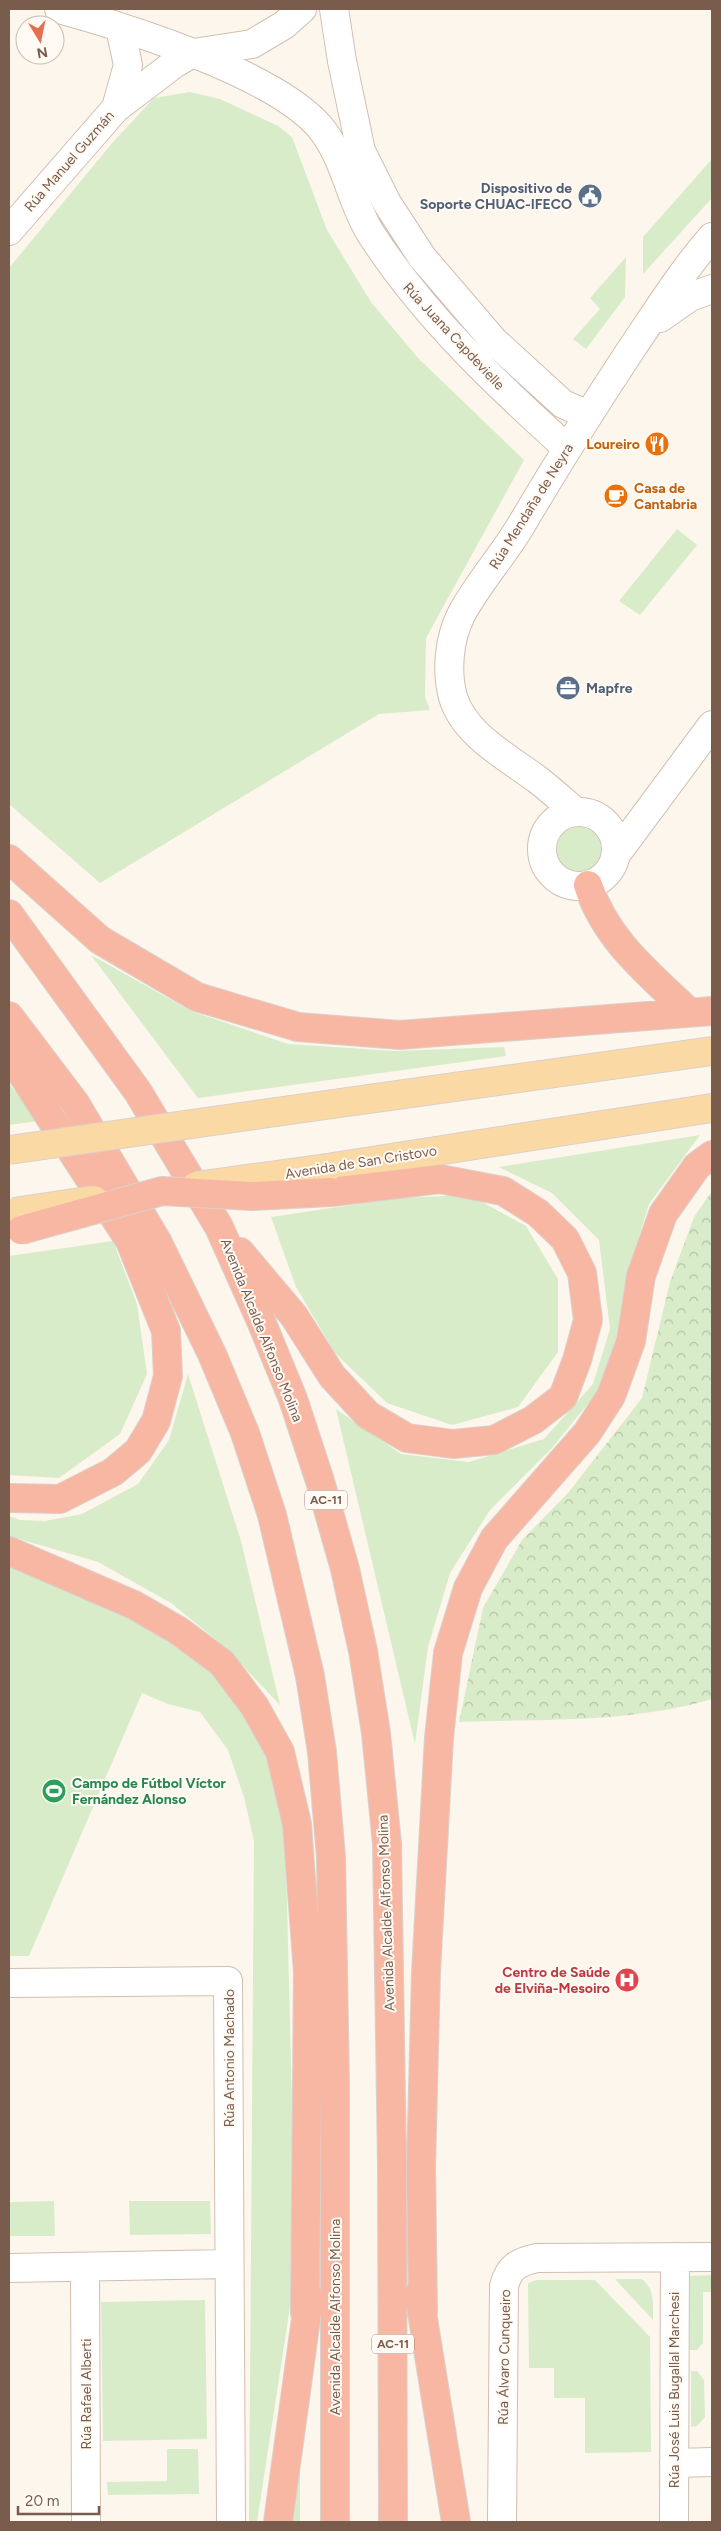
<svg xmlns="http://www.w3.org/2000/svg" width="721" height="2531" viewBox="0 0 721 2531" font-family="Figtree,sans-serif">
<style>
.green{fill:#d8ecc9}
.park{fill:url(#park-crowns)}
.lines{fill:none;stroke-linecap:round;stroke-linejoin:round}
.street-casing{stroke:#d1beb0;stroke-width:30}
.primary-casing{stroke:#dad1cd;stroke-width:30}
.highway-casing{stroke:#dad1cd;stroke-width:30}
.street{stroke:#fff;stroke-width:28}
.primary{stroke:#fbd9a5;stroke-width:28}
.highway{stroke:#f7b7a3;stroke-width:28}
.primary-bridge-casing{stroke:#dad1cd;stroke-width:30;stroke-linecap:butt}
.highway-bridge-casing{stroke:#dad1cd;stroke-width:30;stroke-linecap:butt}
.primary-bridge{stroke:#fbd9a5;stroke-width:28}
.highway-bridge{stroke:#f7b7a3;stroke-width:28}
.labels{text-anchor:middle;stroke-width:4;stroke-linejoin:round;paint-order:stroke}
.shield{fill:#fffaf3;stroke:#a28b7f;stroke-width:1}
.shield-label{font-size:12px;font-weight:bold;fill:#7a5c4d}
.street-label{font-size:14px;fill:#7a5c4d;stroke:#fffaf3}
.service-label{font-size:14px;font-weight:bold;fill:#4e5e75;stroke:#fffaf3;text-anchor:end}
.food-label{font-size:14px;font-weight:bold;fill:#c56008;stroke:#fffaf3;text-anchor:end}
.leisure-label{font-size:14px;font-weight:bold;fill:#27864d;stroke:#fffaf3;text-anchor:start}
.health-label{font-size:14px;font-weight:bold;fill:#be3a42;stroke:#fffaf3;text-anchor:end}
</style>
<defs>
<pattern id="park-crowns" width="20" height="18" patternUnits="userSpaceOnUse" patternTransform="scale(1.25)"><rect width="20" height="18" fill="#d8ecc9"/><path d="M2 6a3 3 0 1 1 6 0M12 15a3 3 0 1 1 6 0" fill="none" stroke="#b4c2a5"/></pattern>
</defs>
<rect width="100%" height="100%" fill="#fdf6ec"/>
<path class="green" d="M190,92L220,99L278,126L292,137L327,230L371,302L418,358L524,460L426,638L425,697L430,710L379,714L100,883L9,804V268L113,142L154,98Z
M712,159V198L643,274V237Z
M626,257L625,297L586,349L573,339L600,309L590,298Z
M677,529L697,545L640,615L619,601Z
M557 849a22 22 0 1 1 44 0a22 22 0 1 1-44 0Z
M91,955L191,1011L288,1044L394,1051L504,1047L506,1056L198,1098Z
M9,1084L38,1121L9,1125Z
M700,1135L649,1204L629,1269L623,1332L599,1390L552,1448L490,1510L450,1573L428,1647L415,1744L336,1409L401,1454L469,1462L544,1439L593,1384L610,1329L599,1240L552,1193L499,1167Z
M469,1195L526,1226L558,1279V1352L518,1407L452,1425L387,1403L335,1353L296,1287L271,1217L398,1198Z
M113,1241L137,1304L147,1374L120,1434L59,1478L9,1475V1256Z
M188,1374L241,1541L280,1705L226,1648L171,1603L98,1562L9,1536V1516L20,1520L45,1521L82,1514L138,1484L169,1440Z
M9,1567L96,1599L159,1633L216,1673L242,1705L275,1768L285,1821L296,2268L257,2522H249L254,1841L244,1797L228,1750L200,1712L168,1704L142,1693L29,1956H9Z
M54,2201L55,2236H9V2202Z
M129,2201H210L211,2234L130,2235Z
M712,2275V2292H703V2343L697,2350H690V2276Z
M615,2279H642C655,2290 653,2304 653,2320Z
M536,2280H595L650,2337L651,2452L585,2453V2398H554V2368H529L528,2283Z
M205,2300L207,2439L103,2441L101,2302Z
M691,2371H697L704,2380L705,2417L697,2426L691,2427Z
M167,2449H198L199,2494L108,2495L107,2482L167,2481Z
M300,2459V2522H290Z"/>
<path class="park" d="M712,1191V1699C632,1723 542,1719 459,1722L483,1608L522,1540L568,1493L642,1398L670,1282L694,1217Z"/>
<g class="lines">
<defs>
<path id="street" d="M59,9C128,28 272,73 319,126C345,156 350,201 371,234C424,316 495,383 567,448
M334,9L342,61L361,151L387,203L422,257L494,341L563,404L588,415
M116,108L174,64L193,53L252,44L284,25L302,9
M9,231L116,108L128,65L120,28
M660,318L690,297L712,289
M542 849a37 37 0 1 1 74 0a37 37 0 1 1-74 0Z
M576,812C563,801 551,790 538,780C509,758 464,735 453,697C446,671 449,639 461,615C477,584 502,557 520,527C556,466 593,407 632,348C658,310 682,271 712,237
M615,856L712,725
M9,1983L228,1981L231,2522
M85,2267L86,2522
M9,2268L229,2264
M674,2463L712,2462
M502,2522L504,2286C509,2267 518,2262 537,2258L712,2257
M674,2522L675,2257"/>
<path id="primary" d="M290,1110L712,1051
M327,1168L712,1108"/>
<path id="highway" d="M9,859L100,940L197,997L298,1027L400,1035L712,1011
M588,885C606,940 648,973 689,1012
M9,914L138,1092L219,1227L261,1321L293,1399L320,1481L345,1569L363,1651L376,1733L387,1844L392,2165L393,2522
M9,1016L75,1103L158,1243L212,1354L245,1433L272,1515L310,1676L322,1752L331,1857L335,2085V2522
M9,1054L130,1241L166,1331L168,1376L156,1421L138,1451L113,1472L60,1499L9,1498
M240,1252L294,1316L332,1376L368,1415L407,1438L453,1444L494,1440L533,1420L563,1397L577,1360L588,1320L582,1273L565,1239L538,1213L503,1191L440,1179L331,1192
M9,1551L134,1605L179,1631L222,1663L255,1707L280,1752L297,1824L308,1973L305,2313
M419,2294L456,2522
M423,2312L421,2166L426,1972L439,1738L448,1653L468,1588L494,1539L587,1433L611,1396L631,1341L641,1276L663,1214L697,1166L712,1155
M278,2522L309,2297"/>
</defs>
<use href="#street" class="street-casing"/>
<use href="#primary" class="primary-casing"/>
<use href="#highway" class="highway-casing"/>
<use href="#street" class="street"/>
<use href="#primary" class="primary"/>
<use href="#highway" class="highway"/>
<defs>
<path id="primary-bridge" d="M9,1150L290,1110
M196,1186L327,1168
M14,1212L94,1200"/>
<path id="highway-bridge" d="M21,1230L162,1191L252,1196L331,1192"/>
</defs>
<use href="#primary-bridge" class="primary-bridge-casing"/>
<use href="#highway-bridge" class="highway-bridge-casing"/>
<use href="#primary-bridge" class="primary-bridge"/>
<use href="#highway-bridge" class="highway-bridge"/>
</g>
<defs>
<symbol id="civic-disc" viewBox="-11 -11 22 22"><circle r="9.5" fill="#5c6f8a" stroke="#fffaf3"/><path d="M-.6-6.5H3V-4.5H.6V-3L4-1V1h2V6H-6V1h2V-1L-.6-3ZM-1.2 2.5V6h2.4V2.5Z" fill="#fff"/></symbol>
<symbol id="restaurant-disc" viewBox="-11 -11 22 22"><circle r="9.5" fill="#e8710a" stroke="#fffaf3"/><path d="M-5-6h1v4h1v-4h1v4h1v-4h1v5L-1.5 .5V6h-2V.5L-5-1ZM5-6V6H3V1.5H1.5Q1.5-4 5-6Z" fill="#fff"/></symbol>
<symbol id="cafe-disc" viewBox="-11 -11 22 22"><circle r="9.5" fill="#e8710a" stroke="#fffaf3"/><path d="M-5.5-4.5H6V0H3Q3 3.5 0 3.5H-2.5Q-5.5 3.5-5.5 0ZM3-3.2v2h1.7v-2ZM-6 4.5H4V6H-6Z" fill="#fff"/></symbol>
<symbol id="office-disc" viewBox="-11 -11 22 22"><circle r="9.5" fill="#5c6f8a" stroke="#fffaf3"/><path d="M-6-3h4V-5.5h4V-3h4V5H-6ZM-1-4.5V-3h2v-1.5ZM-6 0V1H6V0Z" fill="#fff"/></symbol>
<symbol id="stadium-disc" viewBox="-11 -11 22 22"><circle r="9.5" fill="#2e9e5b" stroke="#fffaf3"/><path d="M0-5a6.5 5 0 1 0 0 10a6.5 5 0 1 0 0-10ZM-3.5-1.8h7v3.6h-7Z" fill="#fff"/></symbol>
<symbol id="hospital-disc" viewBox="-11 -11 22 22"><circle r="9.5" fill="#e0444e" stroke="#fffaf3"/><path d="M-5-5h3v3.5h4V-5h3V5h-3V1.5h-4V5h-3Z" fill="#fff"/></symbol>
</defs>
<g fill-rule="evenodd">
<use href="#civic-disc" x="576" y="182" width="28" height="28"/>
<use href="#restaurant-disc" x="643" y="430" width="28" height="28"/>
<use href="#cafe-disc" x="602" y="482" width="28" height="28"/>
<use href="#office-disc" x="554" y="674" width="28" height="28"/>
<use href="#stadium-disc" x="40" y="1777" width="28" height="28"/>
<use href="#hospital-disc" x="613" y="1966" width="28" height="28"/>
</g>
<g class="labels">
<g class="shield">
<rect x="305" y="1490.5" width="42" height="19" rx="4"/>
<rect x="372" y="2334.5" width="42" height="19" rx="4"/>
</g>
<g class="shield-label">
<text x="326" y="1504">AC-11</text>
<text x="393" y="2348">AC-11</text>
</g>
<g class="street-label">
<text transform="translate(69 161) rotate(-49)" y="5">Rúa Manuel Guzmán</text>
<text transform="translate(454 336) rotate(47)" y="5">Rúa Juana Capdevielle</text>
<text transform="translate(531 506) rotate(-58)" y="5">Rúa Mendaña de Neyra</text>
<text transform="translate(361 1162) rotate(-9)" y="5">Avenida de San Cristovo</text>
<text transform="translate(262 1330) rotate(68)" y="5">Avenida Alcalde Alfonso Molina</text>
<text transform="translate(386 1913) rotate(-92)" y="5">Avenida Alcalde Alfonso Molina</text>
<text transform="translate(229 2058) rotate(-90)" y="5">Rúa Antonio Machado</text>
<text transform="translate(335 2317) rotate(-90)" y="5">Avenida Alcalde Alfonso Molina</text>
<text transform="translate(504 2357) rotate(-89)" y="5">Rúa Álvaro Cunqueiro</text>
<text transform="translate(674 2390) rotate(-90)" y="5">Rúa José Luis Bugallal Marchesi</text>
<text transform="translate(86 2394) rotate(-90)" y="5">Rúa Rafael Alberti</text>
</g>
<g class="service-label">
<text x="572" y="193">Dispositivo de<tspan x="572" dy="16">Soporte CHUAC-IFECO</tspan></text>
<text x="586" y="693" text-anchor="start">Mapfre</text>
</g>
<g class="food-label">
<text x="640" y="449">Loureiro</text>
<text x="634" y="493" text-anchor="start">Casa de<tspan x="634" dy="16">Cantabria</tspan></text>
</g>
<g class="leisure-label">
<text x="72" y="1788">Campo de Fútbol Víctor<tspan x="72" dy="16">Fernández Alonso</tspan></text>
</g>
<g class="health-label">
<text x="610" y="1977">Centro de Saúde<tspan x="610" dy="16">de Elviña-Mesoiro</tspan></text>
</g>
</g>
<rect width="721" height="2531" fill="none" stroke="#7a5c4d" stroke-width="20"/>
<g transform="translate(40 40) rotate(170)"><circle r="24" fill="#fffaf3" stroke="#cabbb1"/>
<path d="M0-4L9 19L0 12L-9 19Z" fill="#e76f51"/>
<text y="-8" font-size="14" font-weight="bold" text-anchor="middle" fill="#7a5c4d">N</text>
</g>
<path d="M18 2506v8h81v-8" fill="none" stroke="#7a5c4d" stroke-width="2.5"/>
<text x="25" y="2506" font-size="15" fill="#7a5c4d" stroke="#fffaf3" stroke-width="4" paint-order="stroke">20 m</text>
</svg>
